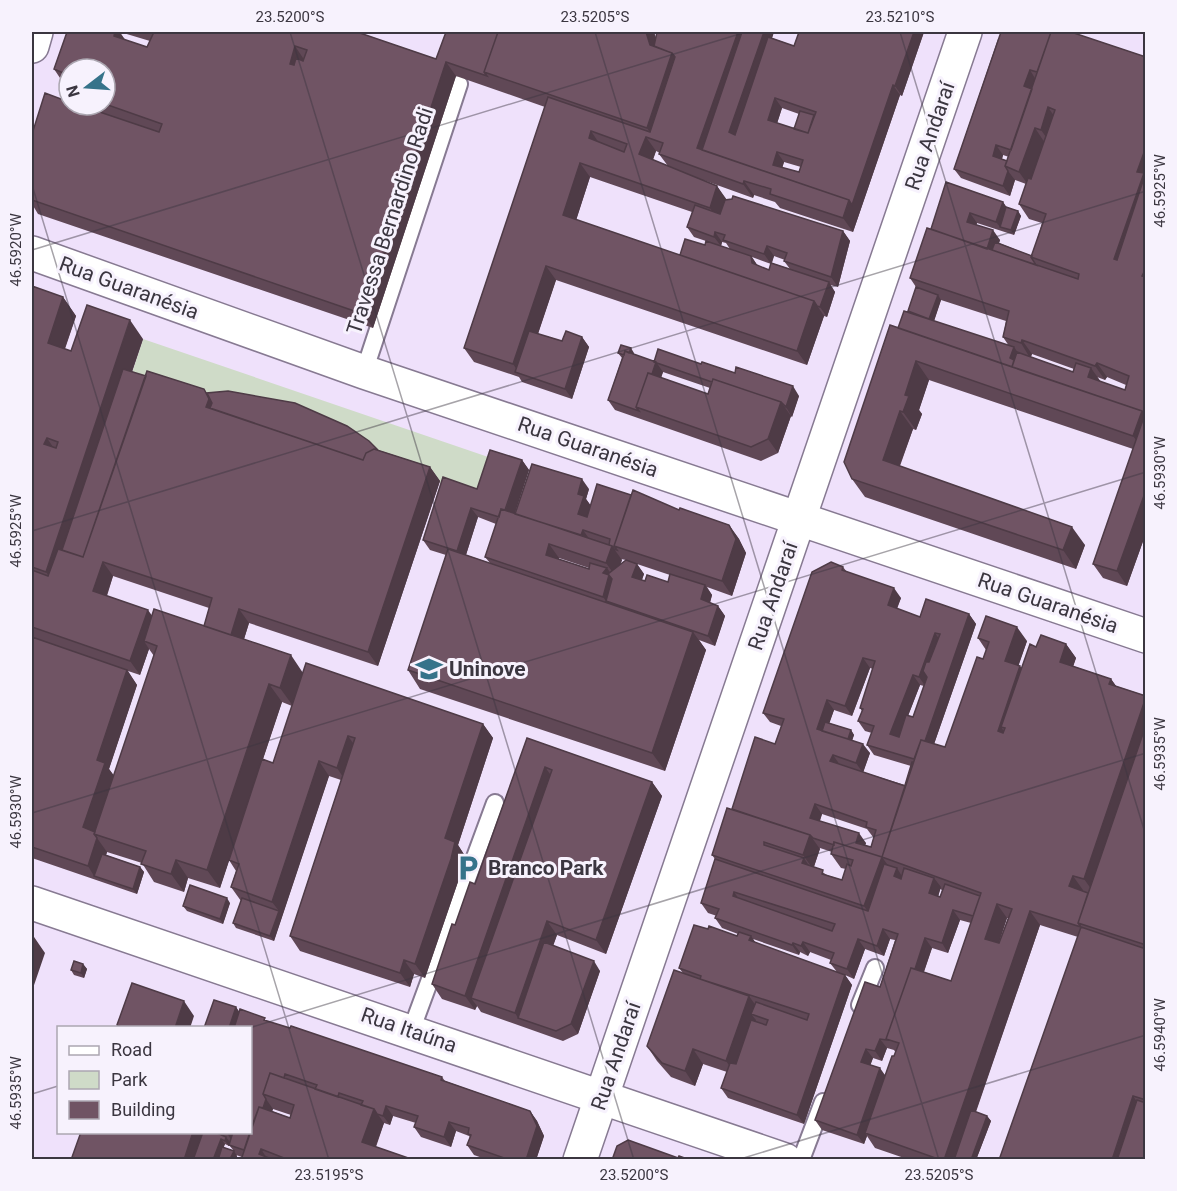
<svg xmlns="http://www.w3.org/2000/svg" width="1177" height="1191" viewBox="0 0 1177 1191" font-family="Roboto,sans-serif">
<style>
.green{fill:#cfdbc8}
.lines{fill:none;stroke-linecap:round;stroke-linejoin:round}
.service-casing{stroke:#877a92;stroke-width:20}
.minor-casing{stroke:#877a92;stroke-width:36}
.tertiary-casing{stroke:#877a92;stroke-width:36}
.service{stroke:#fff;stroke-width:16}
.minor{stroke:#fff;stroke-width:33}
.tertiary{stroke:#fff;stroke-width:33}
.wall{fill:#604856;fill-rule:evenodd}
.shaded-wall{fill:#4e3b46}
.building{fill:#705464;stroke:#4e3b46;stroke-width:1.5;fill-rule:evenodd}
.ticks{fill:none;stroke:#3b3640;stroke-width:1.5;stroke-opacity:0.45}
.labels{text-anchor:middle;stroke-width:6;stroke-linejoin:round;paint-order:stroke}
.street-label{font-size:21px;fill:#3b3640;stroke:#f7f2fd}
.poi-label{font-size:21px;font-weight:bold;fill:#3b3640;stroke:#f7f2fd;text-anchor:start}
.neatline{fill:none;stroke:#3b3640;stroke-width:2}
.ticks-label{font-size:15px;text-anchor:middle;fill:#3b3640}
</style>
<rect width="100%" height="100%" fill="#efe1fb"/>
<path class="green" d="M143,339L497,460L484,499L450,487L256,404L130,379Z"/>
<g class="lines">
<defs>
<path id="service" d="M364,372L459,84
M860,1005L875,968
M411,1031L495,803
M801,1160L823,1102"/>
<path id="minor" d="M32,46L36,32
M32,903L785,1160"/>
<path id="tertiary" d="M32,253L364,372L1146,636
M580,1160L965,32"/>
</defs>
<use href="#service" class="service-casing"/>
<use href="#minor" class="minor-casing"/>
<use href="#tertiary" class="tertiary-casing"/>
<use href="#service" class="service"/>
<use href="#minor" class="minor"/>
<use href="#tertiary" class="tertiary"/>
</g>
<path class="wall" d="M67,32H357L436,59L446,32H654L656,38L657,32H774L772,38L794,46L799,32H924L902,96L900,95L853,232L780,208L775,202L754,195L753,198L703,180L717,186L726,200L843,231L850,241L838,287L830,285L835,292L827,317L824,316L807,365L556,280L538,334L562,341L582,337L589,347L572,399L522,382L519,377L474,362L464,348L545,107L456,76L373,328L38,214L32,204V134L69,105H105V69H69V97L64,90L66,84H64L54,69ZM120,32L150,41L147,47L125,40ZM782,108L799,114L794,129L777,123ZM656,151L660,153L659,154L668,166L653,160ZM784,162L801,167L799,172L782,168ZM590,177L692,212L687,227L694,237L706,241L705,245L679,255L576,220ZM722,242L726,243L730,249L721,246ZM774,256L785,260L784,261L790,269L772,263ZM752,257L771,264L769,270L757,265Z
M998,39L1146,57V533L1127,586L1103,578L1093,564L1133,449L929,380L919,410L922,414L916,430L913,429L900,466L1085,545L1076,569L865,497L852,479L898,328L909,313L908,311L916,287L910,278L931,229L946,182L1003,202L1006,207L1018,211L1021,216L1014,235L977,223L976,225L1000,240L999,243L1032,256L1042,223L1029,219L1019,204L1026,184L1015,180L1010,196L961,178L954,169ZM1003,155L1009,157L1007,161L1002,159ZM941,300L1006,321L1003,337L1009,346L934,321ZM1032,354L1074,369L1073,372L1031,357ZM1097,377L1105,380L1107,377L1126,385L1125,390L1101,382Z
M32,288L63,297L76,316L65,349L71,351L143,339L132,372L146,376L207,394L430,467L440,481L378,666L249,623L244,639L303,673L483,724L493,738L458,845L465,856L461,873L425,978L414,974L410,987L300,951L290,936L341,780L329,776L274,941L236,928L233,923L241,901L231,887L236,871L229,860L235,842L220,888L188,878L184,892L154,882L142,863L107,852L106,855L140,867L144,872L137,894L32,858ZM113,576L209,608L204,626L152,616L107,596ZM149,649L154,656L114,776L109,769L137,685L128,671L140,675ZM282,702L292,706L273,763L263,759Z
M618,353H634V355L654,362L701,364L799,396L792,417L791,416L778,453L761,461L615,410L608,400L622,358ZM663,372L710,388L708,394L661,378Z
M522,460L529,470L515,513L589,489L586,499L591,506L631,495L729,525L739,539L746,553L732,596L707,587L712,595L710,603L718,606L725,616L715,646L699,640L706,650L665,771L420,689L408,670L446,555L430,550L423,540L477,489ZM478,517L496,524L485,557L490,563L466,555ZM559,558L589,568V569L558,559ZM621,559L626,560L620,565L622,560ZM637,564L670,575L668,582L645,581L642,580L644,574Z
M843,567L847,572L901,598L897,609L920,617L969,614L976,624L934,744L945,747L983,659L986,650L978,638L1027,641L1018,666L1022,668L1036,647L1066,644L1076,658L1073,666L1111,679L1116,686L1146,696V1160L1078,937L1040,925L976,1112L987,1116L991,1121L976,1160H910L875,1148L867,1136L864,1144L822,1130L815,1120L880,987L895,940L890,939L884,956L865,949L854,979L845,975L852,985L804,1124L728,1098L721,1088L727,1072L703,1064L695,1086L671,1077L657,1061L647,1046L683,973L679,968L708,929L737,936L738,934L722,928L715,918L717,916L708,913L701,903L715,859L712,855L732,809L775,744L781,726L770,722L763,713ZM870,668L873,669L860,708L862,711L858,721L865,731L872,733L867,745L874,755L911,766L905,785L863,772L870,753L852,740L854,735L851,730L829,723L834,710L852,716ZM920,685L924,686L913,717L908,716ZM822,814L867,829L873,837H874L871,847L865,845L866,843L820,821ZM820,848L832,852L831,854L841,868L846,869L842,880L827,875L814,867ZM940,889L942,890L940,897H938ZM1007,918H1008L999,943ZM960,920L971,923L951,981L924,972L932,948L948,953ZM753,939L799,955L800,952L808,956L810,952L831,960L830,963L837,972L755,943ZM887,1048L894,1050L896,1053L885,1075L870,1065L873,1058L882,1061Z
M527,738L652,782L662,796L606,954L557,935L553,945L600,971L578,1034L563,1041L481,1012L477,1006L475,1010L442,999L432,984L455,925L475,884Z
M230,903L223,924L187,911L183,906Z
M83,964L87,969L84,978L74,975L71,970Z
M236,1007L239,1012L442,1077L445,1081L530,1111L537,1121L544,1136L536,1160H488L474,1155L467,1145L470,1137L469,1136L456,1131L451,1147L421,1137L414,1127L416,1123L393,1116L390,1125L384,1123L376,1147L414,1160H241L242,1157L236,1155L237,1156L236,1159L81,1132H250V1028H204ZM273,1109L291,1115L290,1118L272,1111ZM230,1142L229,1145L234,1151L223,1147L225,1144L229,1146Z"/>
<path class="shaded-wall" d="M115,32H119L127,42L114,36Z
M646,32H654L659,51L650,45Z
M738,32H753L700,153L697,148Z
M764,32H774L736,142L729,132Z
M914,32H924L902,96L895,86Z
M295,46L305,61L300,78L290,64Z
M672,53L685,72L655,140L647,128Z
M446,62L456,76L373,328L363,314Z
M1030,70L1036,80L1030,96L1024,86Z
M893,85L900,95L853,232L843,218Z
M775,98L782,108L775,130L768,120Z
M1048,107L1058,122L1051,144L1041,130Z
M1035,128L1045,143L1029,186L1019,172Z
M591,131L601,146L589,138Z
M646,137L656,151L649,169L639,154Z
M996,145L1003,155L1000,166L993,156Z
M1146,147V161L1145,160L1146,162V210L1124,273L1114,259L1137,172Z
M777,152L784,162L780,175L773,165Z
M580,163L590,177L573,230L563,215Z
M1008,171L1015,180L1010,196L1003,186Z
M744,181L754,195L753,198L743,184Z
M717,186L727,200L720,222L710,208Z
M1003,202L1010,212L1000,227L996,222Z
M1018,211L1021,216L1014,235L1011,230Z
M970,213L977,223L974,231L967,222Z
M993,230L1000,240L994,258L986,252Z
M843,231L850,241L838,287L831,277Z
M715,232L722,242L721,246L714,237Z
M767,246L774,256L771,264L764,254Z
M751,256L758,266L752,263Z
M546,266L556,280L524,375L520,374L513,364Z
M1145,268L1146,269V281L1142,276Z
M829,282L835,292L827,317L820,307Z
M938,295L941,300L933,324L929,319Z
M63,297L76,316L60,362L48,343Z
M814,301L824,316L807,365L797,351Z
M130,320L143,339L58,590L46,572Z
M582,337L589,347L572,399L565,389Z
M1022,340L1032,354L1030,358L1021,343Z
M1014,347L1021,357L1019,362L1010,358Z
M631,348L634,353L632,361L628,356Z
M916,361L929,380L919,410L922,414L916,430L903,412L905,395Z
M656,362L663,372L649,411L640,408Z
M1097,363L1107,377L1105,380L1095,366Z
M1091,368L1101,382L1088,377Z
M793,386L799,396L792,417L786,407Z
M204,389L214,403L219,413L206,407Z
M781,402L791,416L778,453L768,439Z
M900,411L913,429L895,478L883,460Z
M1142,411L1146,416V453L1133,436Z
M47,438L59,456L44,444Z
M522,460L529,470L510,528L503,518Z
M430,467L440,481L378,666L368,652Z
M582,479L589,489L586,499L591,506L585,524L578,514V494Z
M1146,490V533L1127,586L1117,571Z
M471,508L478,517L464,561L457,551Z
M729,525L739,539L746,553L732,596L722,581Z
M1072,527L1085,545L1076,569L1063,550Z
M583,530L590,540L580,538Z
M549,544L559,558L556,569L546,555Z
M612,546L622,560L616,577L606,563Z
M103,562L113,576L103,606L93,591Z
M637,564L644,574L639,587L632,577Z
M607,568L617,582L606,601L603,597V573Z
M705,585L712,595L708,609L701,599Z
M894,588L901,598L894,615L888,605Z
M718,606L725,616L715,646L708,636Z
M239,609L249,623L240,652L230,638Z
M148,610L158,624L144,641L149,649L140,675L130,661Z
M969,614L976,624L925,770L918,760Z
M1017,627L1027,641L1015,676L1005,661Z
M693,632L706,650L665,771L652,753Z
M935,633L942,643L926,687L919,677Z
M1066,644L1076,658L1070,676L1060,662Z
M291,655L303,673L293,706L280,688Z
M863,658L870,668L852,716L845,706Z
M1020,666L1030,681L1005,728L1001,727L1010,740L998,731Z
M127,670L137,685L109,769L115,777L93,842L83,827L97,760Z
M913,675L920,685L897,744L890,734Z
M1111,679L1121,693L1109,684Z
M269,684L282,702L220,888L207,870Z
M1146,697V741L1094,893L1084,879Z
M827,700L834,710L825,736L817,729Z
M483,724L493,738L458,845L465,856L461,873L425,978L415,964L445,838Z
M851,730L854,735L850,747L847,742Z
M348,736L358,750L347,783L337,768Z
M863,744L870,753L863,773L856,763Z
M833,755L840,765L830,761Z
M319,761L329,776L274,941L270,936L279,911L272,902Z
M545,767L555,781L471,998L477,1006L475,1010L465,996Z
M652,782L662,796L606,954L596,940Z
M815,804L822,814L817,828L810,818Z
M859,833L866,843L863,853L856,843Z
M810,835L820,849L813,869L803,855Z
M97,838L107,852L99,877L94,876L88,866Z
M882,857L892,871L874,921L864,906Z
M804,858L814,873L802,863Z
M176,860L188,878L184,892L171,874Z
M140,867L144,872L137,894L133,889Z
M897,868L903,878L900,886L894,876Z
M1073,876L1083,890L1079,901L1069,886Z
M934,878L941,887L936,903L929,893Z
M734,892L741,902L733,896Z
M227,898L230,903L223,924L220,919Z
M997,904L1007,918L995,954L985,939Z
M953,910L960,920L948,953L942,943Z
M1030,911L1040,925L959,1160H944Z
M547,921L557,935L527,1021L518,1018L515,1013Z
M883,929L890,939L884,956L877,946Z
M32,934L45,953L32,991Z
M751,936L758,946L749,940Z
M925,938L932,948L899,1043L890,1040Z
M858,939L865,949L854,979L847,969Z
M803,942L810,952L808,956L801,946Z
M793,943L800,952L799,955L792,945Z
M404,960L414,974L410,987L400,973Z
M594,961L600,971L578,1034L571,1024Z
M83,964L87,969L84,978L81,973Z
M845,975L852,985L804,1124L797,1115Z
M749,996L759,1010L751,1014L756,1020L736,1075L726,1061Z
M184,1001L194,1016L190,1028H175Z
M236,1007L246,1022L244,1028H229Z
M880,1039L887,1048L882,1061L875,1051Z
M693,1049L703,1064L695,1086L685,1071Z
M866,1049L873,1058L868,1072L861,1062Z
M880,1068L887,1078L865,1133L867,1136L864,1144L857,1135Z
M1133,1096L1143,1110L1127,1160H1112Z
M266,1099L273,1109L256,1160L248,1152Z
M386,1106L393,1116L390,1125L383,1116Z
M374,1109L384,1123L372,1156L362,1142Z
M530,1111L537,1121L544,1136L536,1160H526Z
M987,1116L991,1121L976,1160H971Z
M449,1122L456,1131L451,1147L444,1137Z
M193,1132H207L199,1160H184Z
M227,1132H237L233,1143L227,1133Z
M226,1137L230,1142L229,1146L225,1141Z
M221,1139L225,1144L219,1160H213Z
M261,1149L268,1160L259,1154Z
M234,1151L237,1156L236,1160L231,1157Z"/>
<path class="building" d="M67,32H115L114,36L147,47L154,32H357L436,59L446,32H498L484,72L487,76L446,62L363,314L32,200V134L45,93L69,102V105H79L159,132L162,124L105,104V69H69V92L64,90L68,75L54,69ZM295,46L307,50L303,61L296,58L294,65L290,64Z
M498,32H646L650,45L672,53L647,128L484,72Z
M657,32H738L697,148L849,200L843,218L770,194L771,189L744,181L743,184L659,154L663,143L646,137L639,154L717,186L710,208L580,163L563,215L814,301L797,351L546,266L513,364L464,348L548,97L650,132L675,57L672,53L654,46ZM591,131L627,144L624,152L589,138Z
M742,32H764L729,132L735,135L768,37L794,46L799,32H914L895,86L893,85L852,205L849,200L702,150ZM775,98L816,112L808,133L768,120ZM777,152L803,160L799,172L773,165Z
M1001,32H1051L1037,72L1030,70L1024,86L1032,89L1011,150L996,145L993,156L1007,161L1005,166L1008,171L1003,186L954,169Z
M1051,32H1071L1146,57V147L1137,172L1144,173L1114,259L1117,260L1146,172V268L1142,276L1146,277V490L1117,571L1093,564L1145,414L1142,411L1012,367L1017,352L1073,372L1076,363L1091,368L1088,377L1125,390L1129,376L1097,363L1095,366L1022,340L1021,343L1003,337L1009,311L910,278L927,228L1078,279L1079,274L1031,257L1046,214L1019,204L1028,178L1031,179L1055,110L1048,107L1041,130L1035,128L1019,172L1005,166Z
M800,111L814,115L808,133L794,129Z
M946,182L1003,202L996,222L970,213L967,222L993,230L987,249L931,229Z
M733,196L843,231L831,277L784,261L787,253L767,246L764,254L723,240L725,235L715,232L714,237L687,227L695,205L720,214L725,200L732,199Z
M1006,207L1018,211L1011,230L1000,227Z
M685,239L705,245L706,241L751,256L752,263L769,270L771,263L829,282L820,307L817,306L814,301L680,255Z
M995,242L1032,256L1031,257L1036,265L992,250Z
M32,286L63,297L48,343L71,351L87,305L130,320L46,572L32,567ZM47,438L58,442L56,448L44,444Z
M916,287L938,295L929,319L908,311Z
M904,311L1014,347L1010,358L1014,360L1012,367L898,328Z
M890,325L1142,411L1133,436L916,361L905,395L909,396L903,412L900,411L883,460L1072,527L1063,550L852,479L844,462Z
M529,331L562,341L566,331L582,337L565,389L515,372Z
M621,345L631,348L629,353L625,351L624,355L618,353Z
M658,349L701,364L702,362L735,373L736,367L793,386L786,407L781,402L713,379L712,382L654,362Z
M625,351L656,362L652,374L648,373L636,407L639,411L608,400Z
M123,369L146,376L83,557L62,550Z
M147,371L204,389L209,399L206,407L363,460L366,453L374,449L430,467L368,652L239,609L231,635L204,626L212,598L103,562L93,591L148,610L130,661L32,627V570L48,576L58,549L83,557Z
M648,373L708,394L713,379L781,402L768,439L751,447L636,407Z
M228,391L295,403L347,426L369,441L378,450L374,449L366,453L363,460L210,408L212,403L207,393Z
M490,450L522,460L505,510L501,509L499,517L471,508L457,551L423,540L443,477L477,489Z
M532,464L582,479L578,494L584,496L578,514L587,517L597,484L631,495L614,546L617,550L614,549L612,546L609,545L610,539L583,530L581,535L515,514Z
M633,490L679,510L680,508L729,525L736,539L722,581L614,546Z
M501,509L612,546L606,563L549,544L546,555L589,569L590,563L607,568L603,573L609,575L603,597L485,557Z
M448,549L693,632L652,753L408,670Z
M626,560L637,564L632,577L645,581L647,575L668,582L670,574L705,585L701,599L718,606L708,636L606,601L612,579L608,574Z
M831,562L843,567L842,570L894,588L888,605L920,617L926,599L969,614L925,741L921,740L914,759L867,745L874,726L858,721L863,709L860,708L875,661L863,658L845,706L827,700L817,729L863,744L856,763L833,755L830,761L905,786L882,857L834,842V845L813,838L810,835L732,809L755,737L775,744L784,719L763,713L812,572ZM935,633L940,634L929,662H926L923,671L927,677L913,717L906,715L899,737L890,734L913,675L919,677ZM815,804L867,822L866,827L876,830L871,847L856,843L859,833L810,818Z
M154,609L291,655L280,688L269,684L207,870L176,860L171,874L141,864L146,851L94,834L157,646L144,641Z
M986,616L1017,627L1005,661L1020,666L998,731L1003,733L1005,728L1001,727L1030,644L1036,647L1041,635L1066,644L1060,662L1111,679L1109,684L1146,696V697L1084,879L1073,876L1069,886L1088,893L1078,923L1081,927L1030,911L944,1160H941L865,1133L892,1056H894L899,1043L886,1039L911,968L951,981L981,893L882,857L921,740L945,747L977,657L983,659L989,642L978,638ZM997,904L1012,909L999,943L985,939Z
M32,637L127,670L97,760L105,763L83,827L95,832L94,834L97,838L88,866L32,847V694L33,688H32Z
M306,663L483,724L445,838L455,842L451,859L415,964L404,960L400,973L290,936L355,738L348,736L337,768L319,761L272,902L231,887L239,864L229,860L262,759L273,763Z
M825,722L851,730L848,739L822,731Z
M1146,725V945L1078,923Z
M527,738L652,782L596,940L547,921L515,1013L471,998L552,770L545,767L465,996L432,984L452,924L455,925L470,882L475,884Z
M912,762H913L905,786V785Z
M727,808L810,835L803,855L764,842V845L804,858L802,863L823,870L822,874L842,880L847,864L851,866L853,860L831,854L834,842L882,857L864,906L712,855Z
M102,854L140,867L133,889L94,876Z
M715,859L868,911L884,864L897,868L894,876L901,879L904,868L934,878L929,893L940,897L945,884L980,896L973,916L953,910L942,943L925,938L915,969L911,968L886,1039L887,1040L880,1039L875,1051L866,1049L861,1062L880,1068L857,1135L815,1120L865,982L880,987L898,934L883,929L877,946L858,939L847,969L830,963L834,953L803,942L801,946L793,943L792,945L715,918L719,909L701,903ZM734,892L835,924L832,931L733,896Z
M190,885L227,898L220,919L183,906Z
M242,898L279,911L270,936L233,923Z
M694,925L708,929L709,926L737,936L739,932L751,936L749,940L845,975L797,1115L721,1088L730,1063L736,1064L751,1020L766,1025L768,1020L751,1014L756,1002L807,1020L809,1014L700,979L701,976L679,968Z
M1081,927L1146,949V1100L1133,1096L1112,1160H999Z
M544,942L594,961L571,1024L556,1031L518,1018Z
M74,961L83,964L81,973L71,970Z
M674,970L749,996L726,1061L693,1049L685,1071L662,1063L647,1046Z
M132,983L184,1001L175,1028H123L117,1025Z
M214,1000L236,1007L229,1028H204Z
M240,1009L265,1018L264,1020L290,1028L291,1026L442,1077L441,1080L530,1111L537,1126L526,1160H510L467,1145L471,1135L468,1134L469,1128L449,1122L444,1137L414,1127L418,1116L386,1106L383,1116L377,1114L374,1109L361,1105L363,1101L339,1093L338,1097L315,1089L317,1085L285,1074L284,1078L270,1073L263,1094L266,1099L263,1108L259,1107L250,1131V1028H234Z
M270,1073L374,1109L362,1142L414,1160H289L261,1149L259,1154L274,1160H241L259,1107L290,1118L294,1105L263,1094Z
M1137,1100L1146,1103V1160H1117Z
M971,1110L987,1116L971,1160H954Z
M81,1132H193L184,1160H71Z
M203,1132H215L226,1137L225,1141L221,1139L213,1160H193Z
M233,1132H250L244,1150L229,1145Z
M628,1140L678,1158L677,1160H612L617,1146Z
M222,1147L234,1151L231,1157L238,1160H218Z
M679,1156L690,1160H677Z"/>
<path class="ticks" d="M290,32L634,1160M595,32L939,1160M900,32L1146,836M32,185L329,1160M32,250L746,32M32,531L1146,191M32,813L1146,472M249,1028L1146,753M32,1094L58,1086M737,1160L1146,1035"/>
<defs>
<symbol id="university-bare" viewBox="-9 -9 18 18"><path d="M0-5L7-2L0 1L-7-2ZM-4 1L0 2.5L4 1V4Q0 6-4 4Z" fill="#36738a" stroke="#f7f2fd" stroke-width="2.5" paint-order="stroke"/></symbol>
<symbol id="parking-bare" viewBox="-9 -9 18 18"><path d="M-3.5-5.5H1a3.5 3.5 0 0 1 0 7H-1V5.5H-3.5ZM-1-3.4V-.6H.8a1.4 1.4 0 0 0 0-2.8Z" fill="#36738a" stroke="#f7f2fd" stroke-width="2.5" paint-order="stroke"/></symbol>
</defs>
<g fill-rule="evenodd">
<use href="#university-bare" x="410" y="650" width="38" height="38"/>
<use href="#parking-bare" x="449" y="849" width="38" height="38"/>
</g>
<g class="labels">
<g class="street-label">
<text transform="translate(930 136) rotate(-71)" y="7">Rua Andaraí</text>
<text transform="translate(390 221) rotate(-72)" y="7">Travessa Bernardino Radi</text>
<text transform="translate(129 288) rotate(20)" y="7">Rua Guaranésia</text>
<text transform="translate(588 447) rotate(19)" y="7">Rua Guaranésia</text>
<text transform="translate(773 596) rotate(-71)" y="7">Rua Andaraí</text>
<text transform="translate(1048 603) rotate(19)" y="7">Rua Guaranésia</text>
<text transform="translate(409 1030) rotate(19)" y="7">Rua Itaúna</text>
<text transform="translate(616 1056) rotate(-71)" y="7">Rua Andaraí</text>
</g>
<g class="poi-label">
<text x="449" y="676">Uninove</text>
<text x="488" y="875">Branco Park</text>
</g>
</g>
<rect width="1177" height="1191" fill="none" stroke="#f7f2fd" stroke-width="66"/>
<rect x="57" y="1026" width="195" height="108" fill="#f7f2fd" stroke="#aca7b1" stroke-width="1.5"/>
<rect x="69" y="1046" width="30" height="9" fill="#ffffff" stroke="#aca7b1" stroke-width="1.5"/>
<text x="111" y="1056" font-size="18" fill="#3b3640">Road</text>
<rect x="69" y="1071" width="30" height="18" fill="#cfdbc8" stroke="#aca7b1" stroke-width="1.5"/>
<text x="111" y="1086" font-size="18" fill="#3b3640">Park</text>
<rect x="69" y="1101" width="30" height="18" fill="#705464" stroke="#aca7b1" stroke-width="1.5"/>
<text x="111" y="1116" font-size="18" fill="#3b3640">Building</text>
<g transform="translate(87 87) rotate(253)"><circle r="28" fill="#f7f2fd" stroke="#aca7b1" stroke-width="1.5"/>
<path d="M0-4.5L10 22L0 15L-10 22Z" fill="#36738a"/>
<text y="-9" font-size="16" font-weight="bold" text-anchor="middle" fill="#3b3640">N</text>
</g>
<rect x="33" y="33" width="1111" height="1125" class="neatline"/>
<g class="ticks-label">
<text x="290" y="22">23.5200°S</text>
<text x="595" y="22">23.5205°S</text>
<text x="900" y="22">23.5210°S</text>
<text transform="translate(1160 191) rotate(-90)" y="5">46.5925°W</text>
<text transform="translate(16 250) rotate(-90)" y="5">46.5920°W</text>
<text transform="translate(1160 473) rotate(-90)" y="5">46.5930°W</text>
<text transform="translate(16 531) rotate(-90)" y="5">46.5925°W</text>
<text transform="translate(1160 754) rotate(-90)" y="5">46.5935°W</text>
<text transform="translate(16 812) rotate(-90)" y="5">46.5930°W</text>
<text transform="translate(1160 1035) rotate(-90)" y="5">46.5940°W</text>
<text transform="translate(16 1093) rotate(-90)" y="5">46.5935°W</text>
<text x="329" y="1180">23.5195°S</text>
<text x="634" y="1180">23.5200°S</text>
<text x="939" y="1180">23.5205°S</text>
</g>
</svg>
